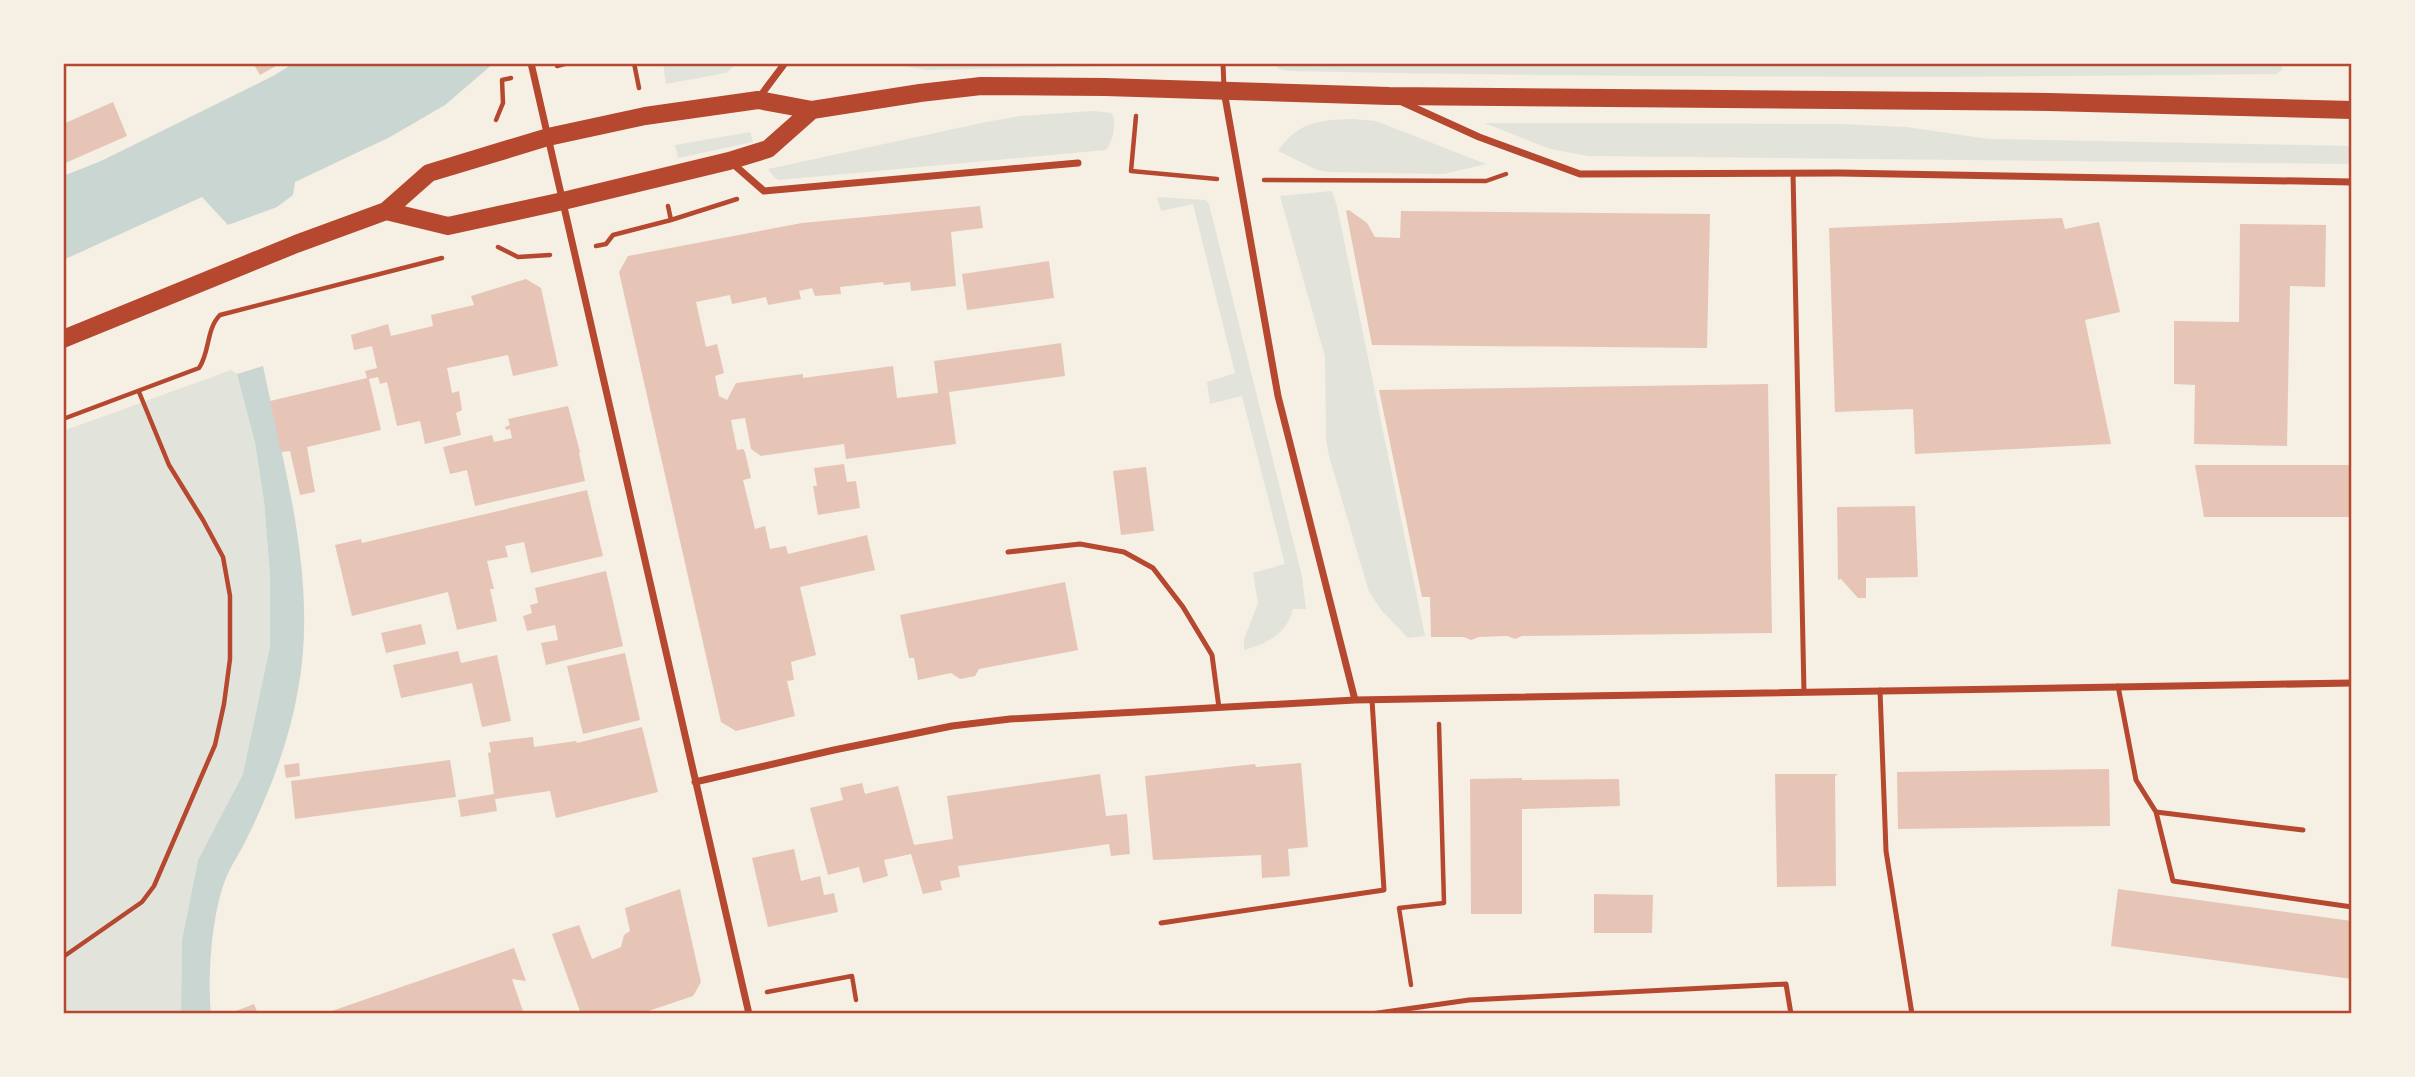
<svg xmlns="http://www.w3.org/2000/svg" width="2415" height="1077" viewBox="0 0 2415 1077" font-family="'IBM Plex Sans',sans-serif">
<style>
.green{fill:#e2e4dc}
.water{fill:#c9d6d2}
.building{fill:#e6c5b7}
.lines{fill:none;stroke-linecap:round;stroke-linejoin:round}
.path{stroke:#b5482f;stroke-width:4.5}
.service{stroke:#b5482f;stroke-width:5}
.minor{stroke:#b5482f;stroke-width:7}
.primary{stroke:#b5482f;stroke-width:18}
.neatline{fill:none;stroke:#b5482f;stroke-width:2.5}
</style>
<rect width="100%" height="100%" fill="#f6efe4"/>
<path class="green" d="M663,63H738L726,73L666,84Z
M888,63H1116V66L926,70Z
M1276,63H2282V70L2276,74C1947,78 1618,78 1290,71L1279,69Z
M1093,111L1112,113C1117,124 1113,141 1106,150L779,180L775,178L768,169L986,122L1021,116Z
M1353,119L1376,121L1486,164L1444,174L1328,172L1317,170L1278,151C1299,121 1319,120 1353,119Z
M1484,123L1842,124L1906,127L1989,139L2352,146V164L1588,156L1550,149Z
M750,132L753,142L678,158L675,145Z
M1332,191L1337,206L1425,636L1408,638L1382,611L1369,592L1329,456L1326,440L1325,357L1280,196Z
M1157,197L1206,200L1209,204L1302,576L1306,609H1293C1287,634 1267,644 1244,650V639L1258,603L1253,573L1285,564L1242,396L1210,404L1207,382L1235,373L1193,204L1161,211Z
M231,370L237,374L255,443L264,501L270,575V647L259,712L243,774L198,860L182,940L181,1014H63V431Z"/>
<path class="water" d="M294,63H494L445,105L390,137L295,182L293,195L277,207L228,225L202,197L63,260V176L101,161L273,76Z
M263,366C285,472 318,582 298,690C289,742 269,794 246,840C240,853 231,865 226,878C212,911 207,978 211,1014H181L182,940L198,860L243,774L270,647V575L264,501L255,443L237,374Z"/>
<path class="building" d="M253,63H281L260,75Z
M113,102L127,136L63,164V124Z
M980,206L983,228L951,232L956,286L911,291L910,282L884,285L883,282L840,287L841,294L815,296L812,288L799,291L801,299L768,305L766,297L732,304L730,295L696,302L706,347L717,344L724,373L715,376L719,396L727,400L736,383L803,374V378L893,366L897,398L938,393L934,361L1061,343L1065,376L949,392L956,444L846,459L844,444L761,456L751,449L745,418L731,420L737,450L743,449L745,452L751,478L743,480L755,529L765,526L770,549L786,546L788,554L867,535L875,570L800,587L816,655L791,662L794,680L787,681L795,716L736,731L721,722L619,272L628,256L802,223Z
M1349,210L1367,223L1375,237L1400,238L1401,211L1710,214L1707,348L1372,345L1346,211Z
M2062,218L2065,229L2099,222L2120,312L2085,320L2111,444L1915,454L1913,409L1835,412L1829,228Z
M2240,224L2326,225L2325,287L2290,286L2287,446L2194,444L2195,385L2174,384V321L2239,322Z
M1049,261L1054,298L967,310L962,274Z
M526,279L541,288L558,366L513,376L508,355L447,368L452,393L459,391L462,410L456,413L461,435L425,444L420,421L397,426L387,382L380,384L378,377L369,379L381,430L307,447L315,492L300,495L290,451L281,452L270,401L367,378L365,371L377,368L372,346L354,350L351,335L388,324L391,336L433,326L431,315L474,305L471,296Z
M1768,384L1772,633L1522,636L1515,639L1507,636L1479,637L1471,640L1464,637H1431L1430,597H1422L1379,390Z
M568,406L580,452L579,453L585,481L475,506L467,470L450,474L443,447L492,435L494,442L512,438L510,429L506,430L505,427L510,425L508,419Z
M844,464L847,482L856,481L860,508L818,515L813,486H817L814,468Z
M2195,465H2352V517H2204Z
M1146,467L1154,531L1121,535L1113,471Z
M587,490L603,556L531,573L524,542L505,546L508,557L487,561L494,589H490L497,621L457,630L448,592L352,616L335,545L361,539L362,543Z
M1915,506L1918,577L1866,578V598H1858L1841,579L1838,580L1837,507Z
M606,571L623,646L546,665L541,643L558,640L555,625L527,631L523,616L532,613L530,605L538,603L535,588Z
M1065,582L1078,650L979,669L975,676L960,679L951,673L918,680L914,658H909L900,615Z
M421,624L426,644L386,653L381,633Z
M458,651L461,663L497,655L511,721L482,727L472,683L401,698L393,665Z
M625,653L640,720L583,734L567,666Z
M642,727L658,792L556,818L550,791L495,799L497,811L461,817L458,800L494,794L488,753L491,752L489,742L533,737L534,747L576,741L577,743Z
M450,760L456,797L295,819L291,781Z
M299,763L300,776L286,778L284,765Z
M1301,763L1308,847L1288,849L1290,876L1262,878L1261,855L1153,860L1145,776L1255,764L1256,767Z
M2109,769L2110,826L1898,829L1897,772Z
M1100,774L1106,816L1127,814L1130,854L1111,856L1109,844L958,866L960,877L940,881L942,890L923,894L911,854L884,860L888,876L863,883L859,867L828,875L810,808L843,800L840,788L862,783L865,794L898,786L914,845L953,839L947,796Z
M1775,774H1838L1835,776L1836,886L1777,887Z
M1522,778V780L1619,779L1620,806L1522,809V914H1471L1470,779Z
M794,849L801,881L820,876L824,895L834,893L838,912L768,927L752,858Z
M680,889L701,982L693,996L640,1014H581L552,934L579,925L592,959L621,947L624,935L630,931L625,908Z
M2118,889L2352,921V979L2111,946Z
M1594,894L1653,895L1652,933H1594Z
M514,948L526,981L512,979L524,1014H323Z
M254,1004L258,1014H228Z"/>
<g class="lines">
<path class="path" d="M634,63L639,88
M557,66L568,63
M1136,116L1131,171L1217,179
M496,120L503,103L502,80L511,78
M1264,180L1486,181L1506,174
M671,220L737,199
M596,246L606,244L613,235L671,220L668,206
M498,247L518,257L550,255
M63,419L199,368C210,352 206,329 220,315L442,258
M63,957L142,902L154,886L215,745L224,704L230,659V596L223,557L203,520L169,465L139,392
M1411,985L1399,908L1444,903L1439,724
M767,992L852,976L856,1000"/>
<path class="service" d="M1223,63L1224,88
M1793,173L1804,692
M1008,552L1080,544L1124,552L1153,568L1183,607L1212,655L1219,708
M2118,686L2136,780L2156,812L2303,830
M1880,690L1886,851L1912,1014
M2156,812L2173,881L2352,907
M1161,923L1384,890L1372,700
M1371,1014L1469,1000L1786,984L1791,1014"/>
<path class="minor" d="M531,63L749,1014
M1224,91L1278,396L1355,700
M758,99L785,63
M1402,102L1479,137L1580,174L1839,173L2352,182
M732,163L764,191L1078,163
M695,782L834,750L952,726L1010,719L1355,700L2352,683"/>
<path class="primary" d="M386,211L448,226L563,201L729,161L768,149L812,110
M63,339L296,244L386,211L429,173L548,137L645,116L758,100L812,110L920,93L981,86L1105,87L1389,96L2049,102L2352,110"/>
</g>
<rect width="2415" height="1077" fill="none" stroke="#f6efe4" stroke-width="130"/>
<rect x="65" y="65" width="2285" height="947" class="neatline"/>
</svg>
